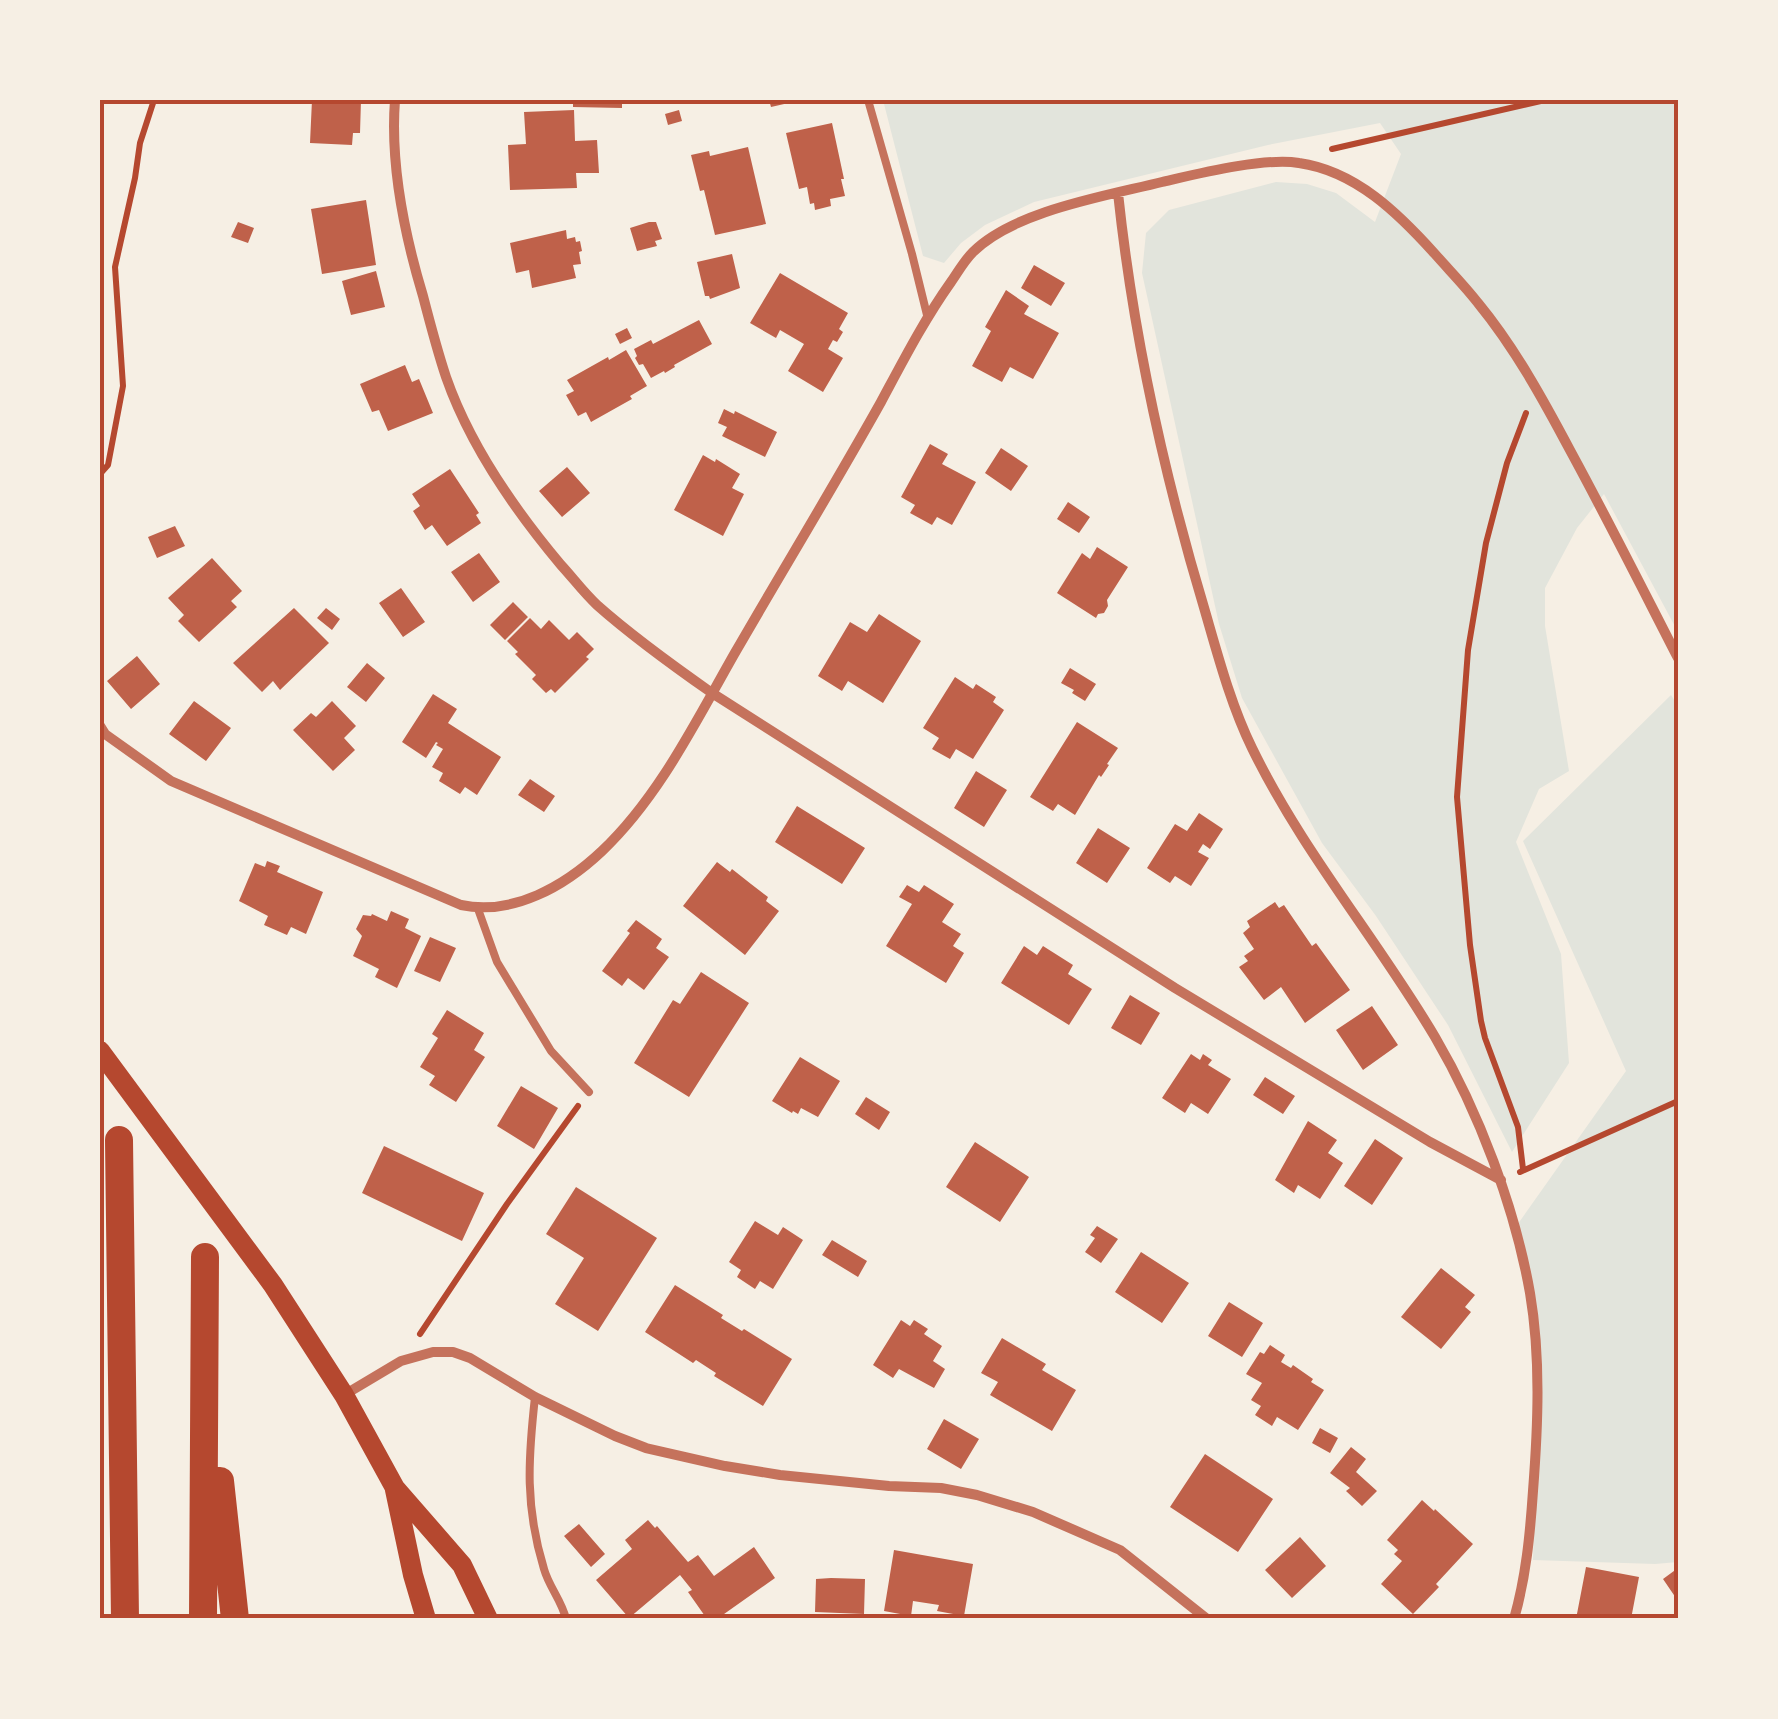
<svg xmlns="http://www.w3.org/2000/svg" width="1778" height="1719" viewBox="0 0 1778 1719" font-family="Arial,sans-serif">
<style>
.green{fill:#e2e4dc}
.building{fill:#bf614a}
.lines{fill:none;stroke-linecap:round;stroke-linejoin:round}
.path{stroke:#b5482f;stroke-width:6}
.service{stroke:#c5725c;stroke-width:8}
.minor{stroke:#c5725c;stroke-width:10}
.secondary{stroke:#b5482f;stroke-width:20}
.trunk{stroke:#b5482f;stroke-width:28}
.neatline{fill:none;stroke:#b5482f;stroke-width:4}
</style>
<rect width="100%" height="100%" fill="#f6efe4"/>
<path class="green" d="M883,100H1678V632L1604,494L1577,528L1545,588V626L1569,771L1539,789L1516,842L1561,954L1569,1063L1512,1152L1448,1025L1376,916L1322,843L1242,698L1219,624L1142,273L1146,233L1169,210L1276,182L1307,184L1336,193L1375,222L1401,154L1380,123L1268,145L1034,202L985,225L961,243L944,263L923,256Z
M1671,695L1678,706V1562L1655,1564L1533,1560L1537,1421L1533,1326L1515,1228L1626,1071L1523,841Z"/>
<path class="building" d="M312,100H361L360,133H353L352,145L310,143Z
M573,100H622V108L573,107Z
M769,100H793V102L771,107Z
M574,110L575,141L597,140L599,173H576L577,188L510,190L508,145L526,144L524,112Z
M679,110L682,121L668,125L665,114Z
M832,123L844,179H841L845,196L830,199L831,206L815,210L814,203L810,204L807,187L799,189L786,133Z
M748,147L766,224L715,235L704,190L700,191L691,155L709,151L710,156Z
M366,200L376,265L322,274L311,209Z
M238,222L254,228L248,243L231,237Z
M649,222H656L662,239L655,241L657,246L637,251L630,228Z
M566,230L567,239L575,237L576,242L580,241L582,251L579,252L581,264L573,265L576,278L532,288L529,270L516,273L510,243Z
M732,254L740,288L710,299L709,296H705L697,262Z
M1034,265L1065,283L1051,306L1021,288Z
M376,271L385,307L351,315L342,281Z
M780,273L848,313L839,329L843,332L837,342L833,340L828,349L843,358L823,392L788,371L804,344L780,330L776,338L750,323Z
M1006,290L1029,306L1024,314L1059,333L1033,379L1010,367L1002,382L972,366L991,331L985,327Z
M699,320L712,344L674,365L675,367L665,373L664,371L651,378L643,364L639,365L635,358L637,356L634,349L651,340L653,344Z
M627,328L632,338L620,344L615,334Z
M626,350L647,386L630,396L632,399L591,422L586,412L578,416L566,395L574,391L567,380L608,357L609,360Z
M405,365L412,382L419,379L433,413L388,431L379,410L372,412L360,384Z
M724,409L734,414L735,411L777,432L765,457L722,436L727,427L718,423Z
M930,444L948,454L942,464L976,482L952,525L937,517L932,525L910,513L915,505L901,497Z
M1001,448L1028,466L1011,491L985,473Z
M703,455L715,462L716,459L740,474L732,488L744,494L723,536L674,510Z
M567,467L590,493L562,517L539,491Z
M450,469L479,513L476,515L481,523L447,546L432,525L425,530L413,511L420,506L412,494Z
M1068,502L1090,517L1079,533L1057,519Z
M175,526L185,546L157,558L148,537Z
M1097,547L1128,567L1107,600L1108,606L1104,613L1098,614L1096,618L1057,593L1082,553L1090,559Z
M479,553L500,582L473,602L451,572Z
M212,558L242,591L231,601L237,607L199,642L178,621L184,615L168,598Z
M401,588L425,622L403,637L379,603Z
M513,602L528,617L505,640L490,625Z
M294,608L329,643L280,690L273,681L262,692L233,663Z
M326,608L340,619L332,630L317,618Z
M879,614L921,641L883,703L848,681L842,691L818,676L850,622L867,632Z
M530,618L541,629L549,620L569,640L577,632L594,649L586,657L589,659L555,693L551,689L546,693L532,679L536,675L515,654L518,652L507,641Z
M137,656L160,684L131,709L107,681Z
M367,663L385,678L366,702L347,687Z
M1070,668L1096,684L1085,701L1072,693L1074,690L1061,683Z
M955,677L973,689L976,684L996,697L993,702L1004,710L973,759L956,749L950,759L932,749L939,738L923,728Z
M433,694L457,709L448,723L501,757L477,795L465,787L460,794L439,781L443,773L432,767L443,749L436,745L438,743L436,742L426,758L402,742Z
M194,701L231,728L206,761L169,734Z
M332,701L356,726L344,738L355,750L333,771L293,730L311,713L316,717Z
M1077,722L1118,748L1107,764L1109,765L1101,777L1099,775L1075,815L1058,804L1053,811L1030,797Z
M976,771L1007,790L984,827L954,808Z
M530,779L555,796L544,812L518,795Z
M797,806L865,848L842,884L775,842Z
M1199,813L1223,829L1210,849L1203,844L1198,852L1209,858L1191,886L1175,876L1170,883L1147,868L1175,824L1187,831Z
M1098,828L1130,848L1107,883L1076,863Z
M267,861L280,866L277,872L323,892L306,934L291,927L287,935L264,925L268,916L239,901L255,863L265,867Z
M717,862L730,872L732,869L751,884L768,897L766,901L779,911L745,955L683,906Z
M907,885L919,892L924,885L954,904L942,922L961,934L953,946L964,953L946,983L886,946L912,904L899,897Z
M1275,902L1279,908L1284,905L1312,946L1316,943L1350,990L1305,1023L1281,987L1264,1000L1239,967L1248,961L1244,956L1254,949L1243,933L1250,927L1247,921Z
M391,911L409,919L405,928L421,936L397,988L375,977L379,969L353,956L362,936L356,929L363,915L371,916L372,914L387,921Z
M636,920L662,939L656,948L669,957L644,990L628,978L622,986L602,971L630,933L627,931Z
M430,937L456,948L440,982L414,971Z
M1024,946L1037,955L1043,946L1073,965L1068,974L1092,989L1069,1025L1001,983Z
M701,972L749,1003L689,1097L634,1063L673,1000L680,1004Z
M1130,995L1160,1013L1141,1045L1111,1028Z
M1372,1006L1398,1045L1363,1070L1336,1030Z
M447,1010L484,1033L474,1050L485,1057L456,1102L429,1085L435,1076L420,1067L438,1038L432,1034Z
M1191,1054L1200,1060L1203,1054L1212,1060L1208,1065L1231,1079L1208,1114L1191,1103L1185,1113L1162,1098Z
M800,1057L840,1081L818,1117L801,1108L798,1114L793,1111L792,1113L772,1101Z
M1265,1077L1295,1096L1283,1114L1253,1095Z
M521,1086L558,1108L534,1149L497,1126Z
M866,1097L890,1112L879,1130L855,1114Z
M1308,1121L1337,1140L1328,1153L1343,1163L1320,1199L1298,1185L1294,1193L1275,1180Z
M1375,1139L1403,1158L1372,1205L1344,1186Z
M975,1142L1029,1177L1000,1222L946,1187Z
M384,1146L484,1193L462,1241L362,1193Z
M576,1187L657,1238L598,1331L555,1304L584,1258L546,1234Z
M755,1221L778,1235L783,1227L803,1240L773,1289L760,1281L755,1289L737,1277L741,1270L729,1262Z
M1097,1226L1118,1239L1101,1263L1085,1252L1095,1238L1090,1235Z
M832,1240L867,1261L858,1277L822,1255Z
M1141,1252L1189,1283L1162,1323L1115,1292Z
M1441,1268L1475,1295L1465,1307L1471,1312L1441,1349L1401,1317Z
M675,1285L723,1315L721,1318L742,1331L744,1329L792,1359L763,1406L714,1376L716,1373L696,1360L693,1363L645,1332Z
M1229,1302L1263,1323L1242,1357L1208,1336Z
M901,1320L910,1326L914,1320L928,1329L924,1334L942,1346L933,1361L945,1369L934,1388L899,1369L893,1378L873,1365Z
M1002,1338L1046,1364L1042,1370L1076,1390L1052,1431L990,1395L998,1382L981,1373Z
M1270,1345L1285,1355L1281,1362L1291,1368L1293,1365L1313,1379L1311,1382L1324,1390L1298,1430L1277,1417L1272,1426L1255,1415L1261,1406L1251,1400L1262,1383L1246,1374L1260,1352L1264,1354Z
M944,1419L979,1439L961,1469L927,1449Z
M1320,1428L1338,1438L1330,1453L1312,1443Z
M1351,1447L1366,1459L1356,1472L1377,1491L1362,1506L1346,1491L1350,1488L1330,1473Z
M1205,1454L1273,1499L1238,1552L1170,1507Z
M1422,1500L1434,1511L1435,1509L1473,1544L1436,1584L1439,1587L1413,1614L1381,1584L1402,1561L1394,1554L1398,1550L1387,1540Z
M648,1520L655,1528L657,1526L688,1562L698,1555L714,1576L754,1547L775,1578L717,1619H707L688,1592L692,1590L680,1575L629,1618L596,1580L632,1549L625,1540Z
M579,1524L605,1554L591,1567L564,1536Z
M1300,1537L1326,1566L1292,1598L1265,1570Z
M894,1550L973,1564L964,1616L937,1611L939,1605L913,1601L911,1616L884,1611Z
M1586,1567L1639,1577L1631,1619H1576Z
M1678,1568V1601L1663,1579Z
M831,1578L865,1579L864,1614L815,1612L816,1579Z"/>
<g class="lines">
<path class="path" d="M1332,149L1545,100
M100,474L108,465L123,386L115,267L135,178L140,143L154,100
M1523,1169L1518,1127L1485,1038L1481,1021L1470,945L1457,797L1468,650L1486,543L1507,463L1526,413
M1520,1172L1678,1101
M420,1334L507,1204L578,1106"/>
<path class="service" d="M868,100L912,254L927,315
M478,909L497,962L551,1051L589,1092
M535,1397C528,1460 525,1507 544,1569C549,1587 562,1601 566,1619"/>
<path class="minor" d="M395,100C390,165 404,233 423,296C430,323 437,350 446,377C470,446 514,509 561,565C573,578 584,593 597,605C633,637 672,665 712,693L1175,988L1430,1142L1501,1180
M1118,193C1133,334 1164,475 1205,611C1218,656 1231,705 1252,748C1302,851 1377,939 1435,1037C1479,1112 1515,1208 1530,1293C1541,1358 1538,1426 1533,1491C1530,1535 1526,1577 1514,1619
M100,726L105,734L171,781L461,905C513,916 565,886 602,851C660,796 697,719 736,651C784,568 834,486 881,402C903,361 924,320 951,282C958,272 964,261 973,252C1014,211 1106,196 1162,182C1197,174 1265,157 1299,163C1356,171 1399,214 1435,254C1449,270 1465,286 1478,303C1515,348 1544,401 1571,452C1608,520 1643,590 1678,658
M344,1395L401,1361L433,1352H453L470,1358L535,1397L615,1436L646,1448L725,1466L780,1475L889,1486L941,1488L977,1495L1033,1512L1120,1550L1207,1619"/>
<path class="secondary" d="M100,1051L273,1285L344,1395L395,1488L462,1565L488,1619
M395,1490L413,1575L426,1619"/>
<path class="trunk" d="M119,1140L125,1619
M220,1481L235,1619
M203,1619L205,1257"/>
</g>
<rect width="1778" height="1719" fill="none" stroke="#f6efe4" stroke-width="205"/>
<rect x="102" y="102" width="1574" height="1514" class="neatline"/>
</svg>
